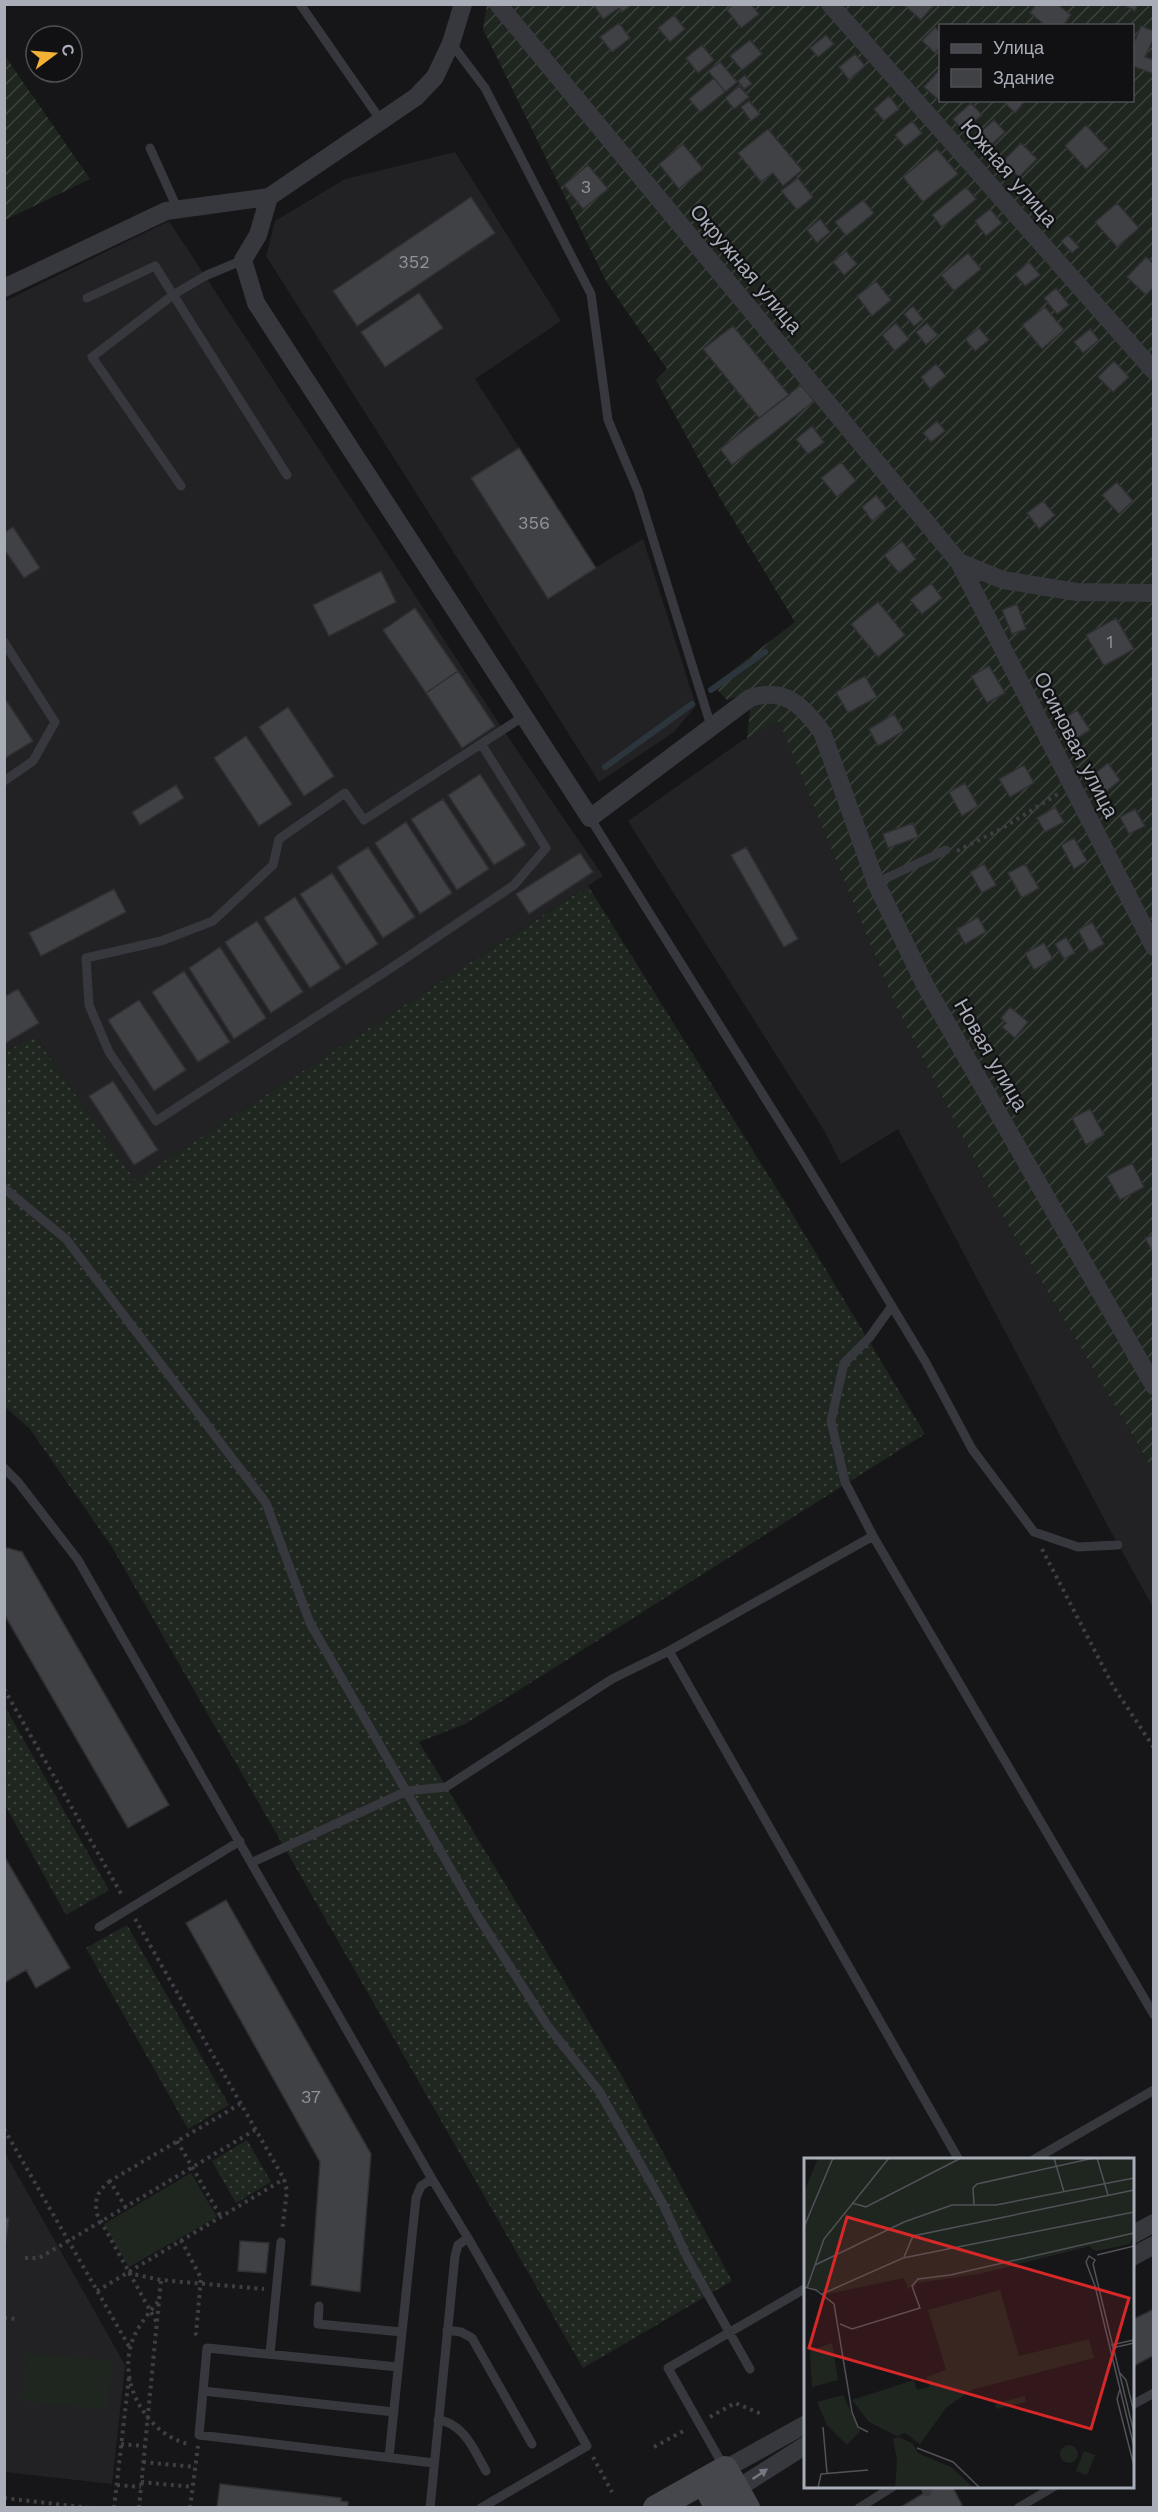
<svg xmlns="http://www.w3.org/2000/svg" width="1158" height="2512" viewBox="0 0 1158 2512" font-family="'Work Sans',sans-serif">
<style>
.built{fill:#222225}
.grass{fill:url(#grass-dots)}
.garden{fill:url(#garden-furrows);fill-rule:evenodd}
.pitch{fill:#1e261f}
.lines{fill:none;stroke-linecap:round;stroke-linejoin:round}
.stream{stroke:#2c353c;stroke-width:6}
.building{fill:#404145;stroke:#303034;stroke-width:1.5}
.path{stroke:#3d3f44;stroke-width:4;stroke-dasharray:3 4.5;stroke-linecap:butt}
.lane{stroke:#37383d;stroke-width:9}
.street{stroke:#37383d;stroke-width:18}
.secondary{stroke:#45474d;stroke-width:26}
.oneway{fill:#757881}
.labels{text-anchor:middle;stroke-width:4.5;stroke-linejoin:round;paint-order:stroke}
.number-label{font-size:18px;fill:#8e929b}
.street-label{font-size:21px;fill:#a8adb8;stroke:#111113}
.inset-road{fill:none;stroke:#505258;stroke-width:1.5}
.view{fill:#d62828;fill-opacity:0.15;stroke:#d62828;stroke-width:3}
.inset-edge{fill:none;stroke:#a8adb8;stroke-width:3}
</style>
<defs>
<pattern id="grass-dots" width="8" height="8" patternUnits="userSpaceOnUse" patternTransform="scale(1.5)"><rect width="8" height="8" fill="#1e261f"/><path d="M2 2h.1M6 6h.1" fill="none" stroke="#3c433d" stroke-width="1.8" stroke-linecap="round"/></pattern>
<pattern id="garden-furrows" width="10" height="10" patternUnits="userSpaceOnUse" patternTransform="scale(1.5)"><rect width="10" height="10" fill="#1e261f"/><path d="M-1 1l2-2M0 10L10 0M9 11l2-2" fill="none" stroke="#3c433d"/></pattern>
</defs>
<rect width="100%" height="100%" fill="#161618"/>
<path class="built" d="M455,152L561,321L475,379L596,567L643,539L696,706L674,732L599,782L266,256L275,221L345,179Z
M169,221L504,731L603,876L135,1180L34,1035L5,1053V301Z
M779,720L894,1002L1005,1220L1153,1470V1607L1110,1530L898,1129L841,1164L825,1132L628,821L740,742Z
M4,2151L125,2365L112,2484L5,2472Z"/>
<path class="grass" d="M588,886L782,1197L925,1434L465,1724L419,1742L623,2078L732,2281L583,2368L112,1547L30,1429L5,1407V1053L34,1035L135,1180Z
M4,1705L109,1890L66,1915L5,1805Z
M127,1925L229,2105L188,2129L86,1948Z
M247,2140L271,2182L236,2203L212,2161Z"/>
<path class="garden" d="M487,4L1153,5V1470L1005,1220L894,1002L779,721L747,738L752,691L727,700L713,685L795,622L716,491L656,380L667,369L607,283L483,29ZM940,26H1132V100H940Z
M5,56L90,179L5,220H4Z"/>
<path class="pitch" d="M191,2173L217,2217L129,2267L104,2224Z
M27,2353L112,2361L107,2410L22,2401Z"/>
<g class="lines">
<path class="stream" d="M711,690L765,652
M605,767L692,704"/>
</g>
<path class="building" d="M593,4H633L622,12L619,8L603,19Z
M733,4H751L759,14L741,28L727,10Z
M903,4H935L921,20Z
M1036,4H1057L1071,15L1063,26H1046L1030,13Z
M1122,4H1138L1135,11Z
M674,15L685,29L670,42L658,28Z
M619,23L630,38L612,52L600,37Z
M1141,26L1154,31V38L1145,57L1154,60V74L1132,66V47Z
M935,27L940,32V47L935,53L922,41Z
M826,35L834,44L818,57L810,48Z
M750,40L762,54L742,70L730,56Z
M702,45L714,60L698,73L686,58Z
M855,54L865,66L849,80L839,67Z
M720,62L737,82L725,92L708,71Z
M940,69V101L924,87Z
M745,75L752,84L744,89L738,81Z
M714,78L725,92L700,112L689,99Z
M739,86L749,97L734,109L725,98Z
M889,96L899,109L884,121L874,109Z
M1002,100H1026L1015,113Z
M749,101L760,114L751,121L741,107Z
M971,103L982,115L963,131L953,119Z
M994,120L1005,132L989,147L977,135Z
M912,121L922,133L905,147L895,135Z
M1086,125L1108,149L1086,169L1065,146Z
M768,129L802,170L783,186L773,173L761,182L738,153Z
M1021,143L1037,159L1019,177L1003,161Z
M683,144L703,169L679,189L659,164Z
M937,149L958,174L923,202L903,177Z
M588,165L608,189L583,209L564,185Z
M798,178L813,197L797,210L781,191Z
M966,187L976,199L942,227L932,215Z
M471,197L495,233L357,326L333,291Z
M863,200L874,213L846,236L835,222Z
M1117,203L1139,228L1117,247L1095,222Z
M990,209L1002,223L986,236L975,221Z
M820,219L830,232L817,243L807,230Z
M1068,235L1079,247L1072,253L1061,241Z
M846,251L857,264L844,275L833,262Z
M968,253L981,269L954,291L941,275Z
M1146,257L1154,264V287L1146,295L1127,277Z
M1029,262L1040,275L1025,286L1015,274Z
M876,281L891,300L872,316L857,296Z
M1056,288L1069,305L1057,314L1044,298Z
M419,293L443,328L385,367L361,332Z
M913,306L923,319L914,326L904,314Z
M1045,307L1064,330L1042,349L1022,325Z
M896,323L909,339L895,351L882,335Z
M927,323L938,335L926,345L916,332Z
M733,326L789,395L759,418L703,349Z
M979,328L989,340L975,351L965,339Z
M1090,329L1099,340L1083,353L1074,342Z
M1114,361L1129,377L1113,392L1098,377Z
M936,364L946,376L930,389L921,377Z
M801,385L814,401L732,465L720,449Z
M937,421L945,431L931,442L923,433Z
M812,426L824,442L808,454L796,439Z
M519,448L596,568L548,599L471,478Z
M841,462L856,481L837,497L821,478Z
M1117,482L1133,501L1119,514L1102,495Z
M876,495L887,509L872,521L862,507Z
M1043,501L1055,515L1039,529L1027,513Z
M13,527L40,568L24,578L4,549V533Z
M902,541L916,559L899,573L884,555Z
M381,571L396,602L329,636L313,605Z
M931,583L942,598L922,614L910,600Z
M878,602L905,635L878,657L851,624Z
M1017,604L1026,629L1012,634L1002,610Z
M415,608L458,671L426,693L383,630Z
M1116,618L1134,649L1104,666L1086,635Z
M989,666L1005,693L987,703L971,676Z
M458,671L495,726L462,748L426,693Z
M865,676L877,697L848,713L836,692Z
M4,697L33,741L4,759Z
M288,707L334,776L304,796L259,727Z
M1077,710L1090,730L1071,742L1058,722Z
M894,714L904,731L878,746L869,729Z
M246,736L292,804L259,826L214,758Z
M1108,763L1120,780L1106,792L1093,775Z
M1024,765L1034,783L1010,797L999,779Z
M480,774L526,845L494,865L448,795Z
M965,783L978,806L962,816L949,792Z
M176,785L184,798L140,825L132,812Z
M443,799L489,869L457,890L411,819Z
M1055,807L1064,822L1045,832L1037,818Z
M1135,809L1145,826L1129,834L1120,817Z
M406,822L452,893L420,914L375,843Z
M913,823L918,837L888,848L883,834Z
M1074,838L1087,861L1074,869L1061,845Z
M368,847L415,917L383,938L337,867Z
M746,847L798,939L784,947L731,855Z
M580,853L593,872L529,914L516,894Z
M984,864L996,885L982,893L970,872Z
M1025,864L1039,888L1022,898L1008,873Z
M332,873L378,944L346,965L300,894Z
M114,889L126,912L41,956L29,933Z
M295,897L341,968L310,988L264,918Z
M978,917L986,932L965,944L957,929Z
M257,921L303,992L271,1013L225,942Z
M1092,922L1104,944L1090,952L1078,930Z
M1066,937L1075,953L1064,959L1055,944Z
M1044,943L1053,959L1034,970L1025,953Z
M220,947L266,1018L234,1039L189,968Z
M184,971L230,1042L198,1062L152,992Z
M18,989L39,1023L4,1044V997Z
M139,1000L186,1070L154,1091L108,1020Z
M1010,1007L1028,1022L1015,1038L1002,1027L1006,1023L1001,1018Z
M113,1081L158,1150L134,1165L89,1096Z
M1090,1109L1104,1135L1086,1145L1072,1118Z
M1132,1163L1144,1187L1120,1200L1107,1176Z
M1154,1234V1254L1145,1238Z
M4,1547L22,1552L169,1805L128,1828L4,1614Z
M4,1856L70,1968L36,1988L26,1970L4,1983Z
M226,1900L371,2154L360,2292L311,2285L320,2162L186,1923Z
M4,2218H9L4,2255Z
M240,2241L269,2243L266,2273L238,2271Z
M1154,2309V2355L1132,2367V2320Z
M220,2484L341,2498V2501L348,2502V2508H217Z
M936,2486H952L962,2505L958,2508H899Z"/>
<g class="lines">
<path class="path" d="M957,851L1001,829L1058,794
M1042,1549L1113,1686L1154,1748
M4,1689L123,1897
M135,1919L284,2179L287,2191L282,2231
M4,2129L130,2348
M177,2141L221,2217
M110,2181C98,2191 94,2198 97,2214L157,2323
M126,2208L110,2181L240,2104
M181,2240L201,2278L196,2334L200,2338
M25,2258H39L58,2247L255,2130
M128,2273L161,2280L264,2289
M97,2291L284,2179
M158,2302C147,2315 136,2328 131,2345C119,2386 148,2434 188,2444
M4,2318L18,2319
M710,2417L735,2403L764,2415
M121,2444L144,2446
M654,2447L687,2429
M593,2457L612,2492
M143,2462L195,2467
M141,2482L193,2487
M117,2485L141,2487
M4,2498L90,2508
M114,2508L129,2377
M139,2508L161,2280
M190,2508L198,2446"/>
<path class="lane" d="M300,4L382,122
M451,43L485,88L591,294L608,420L638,491L711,726
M150,148L178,210
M87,298L155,266L287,475
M181,486L92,357L173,295L205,276L243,260
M4,642L55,722L33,761L4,781
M482,745L546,848L514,885L391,968L156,1121L109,1052L89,1005L86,958L161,941L213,921L273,865L279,839L345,793L364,820L524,716
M590,818L800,1154L925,1361L972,1449L1034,1532L1078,1547L1118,1545
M876,883L946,850
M4,1188L66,1239L266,1503L310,1623L477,1915L547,2025L599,2091L663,2204L687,2257L750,2369
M892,1306L869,1338L844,1363L831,1421L845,1482L873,1536L1154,2015
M4,1468L18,1482L78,1560L432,2179L468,2238L458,2245L455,2256L430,2508
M669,1651L959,2160
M253,1862L407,1791L446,1787L612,1679L669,1651L873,1536
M99,1927L240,1841
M1033,2160L1154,2090
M468,2238L587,2446L481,2508
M319,2306L318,2324L402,2332
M447,2330L461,2332L472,2338L532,2444
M270,2354L281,2242
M398,2367L207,2348L199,2435L434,2463
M203,2391L394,2412
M1132,2405L1154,2393
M438,2420C464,2423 474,2450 486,2471
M389,2457L416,2198L421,2186L432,2179
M724,2467L668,2368L806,2288
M924,2486L927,2492
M859,2508L894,2486
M1018,2508L1055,2486"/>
<path class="street" d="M498,4L959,562L1154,947
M830,4L1154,371
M269,197L258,235L243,260L256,303L590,818L750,698C785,687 802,705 822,732L876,883L925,985L1154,1386
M4,288L166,211L269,197L416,97L435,77L451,43L463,4
M959,562L1003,580L1077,592L1154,593
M1132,2235L1154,2223
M1132,2257L1154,2245
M725,2469L806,2424
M727,2495L806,2445"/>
<path class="secondary" d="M704,2482L718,2508
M656,2508L725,2469L747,2508"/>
</g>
<defs><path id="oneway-solid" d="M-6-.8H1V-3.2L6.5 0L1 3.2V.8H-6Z" transform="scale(1.5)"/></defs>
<use class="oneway" href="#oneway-solid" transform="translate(760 2474) rotate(-34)"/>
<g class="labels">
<g class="number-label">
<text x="586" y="193">3</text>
<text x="414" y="268">352</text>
<text x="534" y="529">356</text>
<text x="1110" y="648">1</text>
<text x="311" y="2103">37</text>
</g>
<g class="street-label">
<text transform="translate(1009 173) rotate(49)" y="7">Южная улица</text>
<text transform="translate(746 269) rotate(50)" y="7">Окружная улица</text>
<text transform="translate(1076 745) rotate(63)" y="7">Осиновая улица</text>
<text transform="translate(991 1055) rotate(60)" y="7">Новая улица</text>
</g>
</g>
<g transform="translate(804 2158)">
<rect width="330" height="330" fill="#161618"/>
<path d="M196,132L215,198L285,181L290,200L167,232L142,250L116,286L101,275L93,278L65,264L48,242L110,222L113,232L125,229L123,219L142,212L124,152ZM221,238L222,244L192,251L191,246ZM95,279L109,286L114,295L147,309L170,330H91L93,302L89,281Z" fill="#1e261f"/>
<path d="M329,77L326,86L292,93L284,88Z" fill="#1e261f"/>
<path d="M14,0H330V77L175,116L112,125V129L107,128L105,132L100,120L24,136L0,127V35ZM28,185L34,222L8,229L6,193ZM39,237L56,273L43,287L23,267L13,244Z" fill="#1e261f"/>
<path d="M256 296a9 9 0 1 1 18 0a9 9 0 1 1-18 0ZM280,293L291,297L283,317L272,313Z" fill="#1e261f"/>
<path class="inset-road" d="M250,0L260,34M293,0L304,37M48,45L62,49L157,0M170,46L169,30L173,26L290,0M0,69L29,0M293,97L330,88M100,99L109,78L330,32M11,107L100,64L148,47H192L330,20M0,129L12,132L30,146L48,254L54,269L64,274M3,130L20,81L85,0M18,136L99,100L330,54M36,166L48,171L116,150L108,128L114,121L146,117L330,75M307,187L330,182M308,190L330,185M316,215L322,222L330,254M316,231L313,241L330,308M19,269L23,315M330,275L289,106L291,102L285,98L282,104L291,128L330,289M113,290L149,304L176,330M14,330L17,316L64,312"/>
<path class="view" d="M43,59L325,140L287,271L5,190Z"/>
<rect width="330" height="330" class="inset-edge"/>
</g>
<rect width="1158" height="2512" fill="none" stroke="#a8adb8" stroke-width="12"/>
<rect x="939" y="24" width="195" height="78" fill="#111113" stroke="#4d4f55" stroke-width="1.5"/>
<rect x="951" y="44" width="30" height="9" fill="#45474d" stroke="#4d4f55" stroke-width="1.5"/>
<text x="993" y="54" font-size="18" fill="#a8adb8">Улица</text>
<rect x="951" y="69" width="30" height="18" fill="#404145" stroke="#4d4f55" stroke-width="1.5"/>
<text x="993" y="84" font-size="18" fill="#a8adb8">Здание</text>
<g transform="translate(54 54) rotate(74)"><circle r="28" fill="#111113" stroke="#4d4f55" stroke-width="1.5"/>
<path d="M0-4.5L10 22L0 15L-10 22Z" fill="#f2b134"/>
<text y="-9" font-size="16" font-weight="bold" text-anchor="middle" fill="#a8adb8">С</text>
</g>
</svg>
